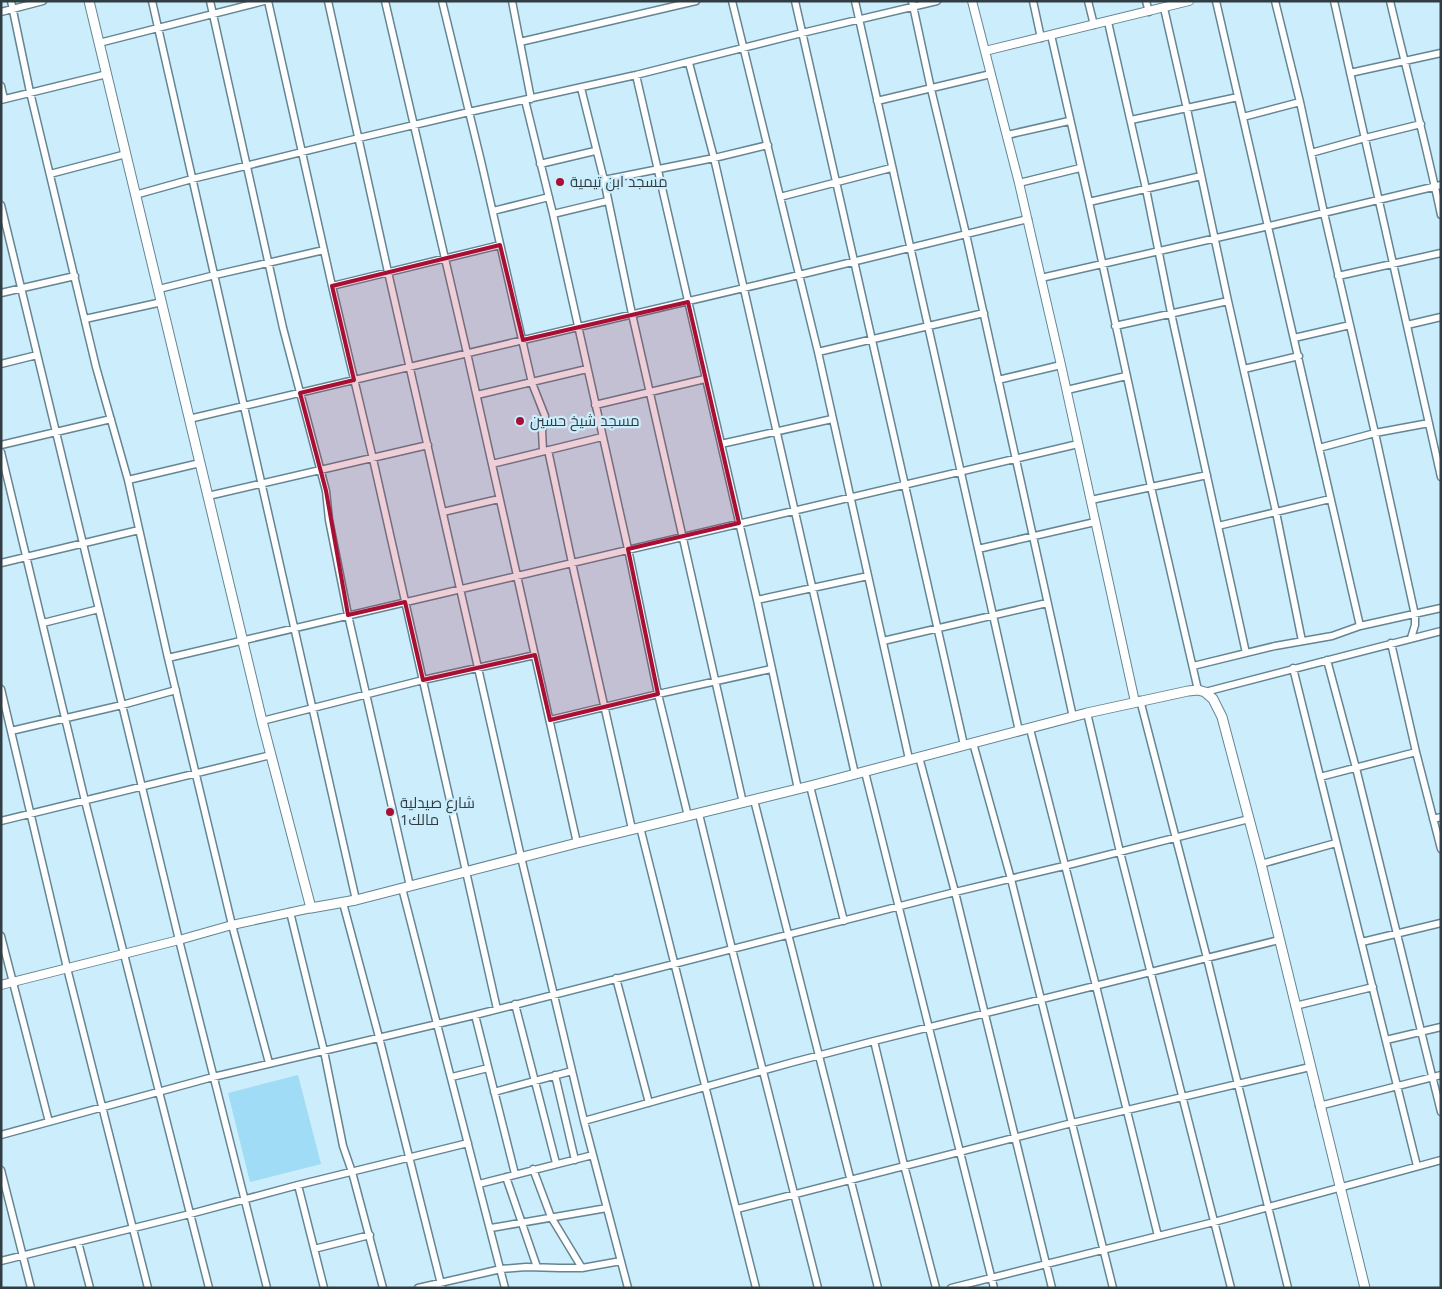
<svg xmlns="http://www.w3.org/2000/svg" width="1442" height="1289" viewBox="0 0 1442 1289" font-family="'Open Sans',Cairo,sans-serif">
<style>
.grass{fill:#a0dcf5}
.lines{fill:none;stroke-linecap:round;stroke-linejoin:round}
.minor-casing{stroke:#658592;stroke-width:9}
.tertiary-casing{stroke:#658592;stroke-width:10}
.secondary-casing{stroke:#658592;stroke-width:11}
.minor{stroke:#fff;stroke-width:6}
.tertiary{stroke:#fff;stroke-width:8}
.secondary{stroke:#fff;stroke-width:9}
.marked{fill:#a80f35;fill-opacity:0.2;stroke:#a80f35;stroke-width:4;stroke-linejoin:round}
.poi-dot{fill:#a80f35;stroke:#cbedfc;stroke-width:2}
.labels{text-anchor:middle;stroke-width:4.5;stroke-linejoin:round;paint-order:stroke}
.poi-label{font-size:15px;fill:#303d43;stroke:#cbedfc;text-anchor:start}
</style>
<rect width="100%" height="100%" fill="#cbedfc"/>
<path class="grass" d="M298,1075L321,1164L250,1182L228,1093Z"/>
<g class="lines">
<defs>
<path id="minor" d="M11,1L30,92L96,367L128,480L168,658L232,925L269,1063
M152,1L356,900
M210,1L283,328L326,491L329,520L348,615L410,886
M268,1L332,286L373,459L497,1009
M328,1L388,272L521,857L584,1121L628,1288
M385,1L467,353L577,843
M442,1L481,161L532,383L545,416V421L542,430L543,451
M512,1L531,99
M732,1L818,352L909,759
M795,1L964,745
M855,1L1019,731
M912,1L931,89L966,234L1073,717
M1033,1L1041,38
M1088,1L1094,25
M1146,1L1149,12
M1216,1L1360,626
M1275,1L1300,102L1324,213L1375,433L1415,615V625L1411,638
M1334,1L1441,477
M1390,1C1407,73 1426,143 1441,215
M1164,8L1187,109L1228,301L1276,512L1302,641
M1,12L43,1
M1108,22L1146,189L1171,313L1246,653
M1051,35L1089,202L1151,487L1198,690
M520,42L696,1
M99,43L264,1
M689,63L714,158L855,774
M1350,73L1441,53
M636,75L757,600L798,789
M1,86L4,99
M581,88L604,180L632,314L743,803
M1,100L107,74
M525,100L553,214L628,549L658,694L688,816
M877,101L991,74
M1243,117L1300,102
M1131,120L1238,97
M1007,135L1069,121
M1311,153L1365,138L1421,124
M540,164L595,151
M50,174L126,154
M604,180L714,158L768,145
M1019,183L1080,168
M135,195L192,179L359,138L469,112L636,75L802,33L937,1
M780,197L891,168
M1089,202L1201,176
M1,205L179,940L267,1288
M493,211L549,197
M553,214L607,201
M1338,276L1441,253
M1041,278L1269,226L1441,185
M332,286L500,245
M159,289L215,275L324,250
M1,293L75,276
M85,319L162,302
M1407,325L1441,317
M1115,326L1228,301
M1294,338L1350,325
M818,352L984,313
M1,364L37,355
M1244,369L1299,356
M998,380L1061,365
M1067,390L1126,376
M477,395L587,369
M595,405L705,379
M189,419L799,275L1028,219
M721,444L832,419
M1,445L111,419
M1319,448L1375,433L1429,423
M548,450L572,563L632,829
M1,452L85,801L209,1288
M492,464L602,437
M128,480L200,463
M208,496L428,445
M1091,500L1207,475
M443,512L499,499
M1218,526L1330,499
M978,549L1095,522
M1,563L139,530
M757,600L868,576
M43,623L99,609
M883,641L1047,603
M1391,643L1416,752L1441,849
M168,658L1078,444
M1327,660L1356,768L1441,1112
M1193,666L1275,646L1332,636L1360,626L1441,608
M1293,668L1417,1166
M1,689L67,968L148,1288
M1205,692L1441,631
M1140,700L1207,958L1288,1288
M1087,713L1120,852L1231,1288
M550,720L658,694L771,669
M262,721L423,680L535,655
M1030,729L1096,986L1158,1236
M11,731L122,705L176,690
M973,743L1011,879L1113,1288
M919,757L955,892L1052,1288
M865,772L994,1288
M1320,777L1416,752
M810,786L844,921
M754,800L878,1288
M699,814L732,949L818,1288
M1433,819L1441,817
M1,821L271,755
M640,827L756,1288
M1261,864L1336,843
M402,888L505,1288
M343,903L379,1037L442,1288
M290,912L324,1051L343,1146L352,1172L383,1288
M1,936L49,1122
M1362,942L1441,923
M616,978L649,1103
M515,1004L556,1163
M1295,1006L1373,987
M475,1015L515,1174
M1386,1040L1441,1027
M874,1041L1279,940
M555,1075L575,1160
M452,1077L488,1068
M494,1092L572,1071
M1319,1106L1441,1075
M584,1121L790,1063L874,1041L904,1165L936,1288
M1,1135L213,1077L475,1015L955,892L1064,866L1249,819
M533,1169L551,1217L582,1268
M1,1170L31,1288
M506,1177L537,1267
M479,1184L593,1155
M298,1185L324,1288
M737,1209L1072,1123L1310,1067
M491,1228L607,1208
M78,1242L90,1288
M314,1249L370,1235
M1,1261L190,1214L298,1185L468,1143
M418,1288L501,1269L526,1267L560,1268H582L621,1261
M951,1288L1214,1222L1441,1160"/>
<path id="tertiary" d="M972,1L1019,183L1061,365L1135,702
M985,51L1189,1
M1,985L179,940L232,925L311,908"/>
<path id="secondary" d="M89,1L262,721L311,908L356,900L577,843L810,786L1087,713L1188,691L1198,690L1205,692L1213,699L1222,717L1261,864L1365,1288"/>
</defs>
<use href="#minor" class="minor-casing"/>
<use href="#tertiary" class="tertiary-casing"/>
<use href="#secondary" class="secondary-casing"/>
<use href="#minor" class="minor"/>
<use href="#tertiary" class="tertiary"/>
<use href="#secondary" class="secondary"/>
</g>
<path class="marked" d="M500,245L523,340L688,302L739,523L628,549L658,694L550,720L535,655L423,680L405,602L348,615L326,491L300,393L354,380L332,286Z"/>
<g class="poi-dot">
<circle cx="560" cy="182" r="5"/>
<circle cx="520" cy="421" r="5"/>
<circle cx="390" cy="812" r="5"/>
</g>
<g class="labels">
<g class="poi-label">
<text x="570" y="187">مسجد ابن تيمية</text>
<text x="530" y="426">مسجد شيخ حسين</text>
<text x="400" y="808">شارع صيدلية<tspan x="400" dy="17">مالك1</tspan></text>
</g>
</g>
<rect width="1442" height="1289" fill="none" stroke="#303d43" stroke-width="5"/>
</svg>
